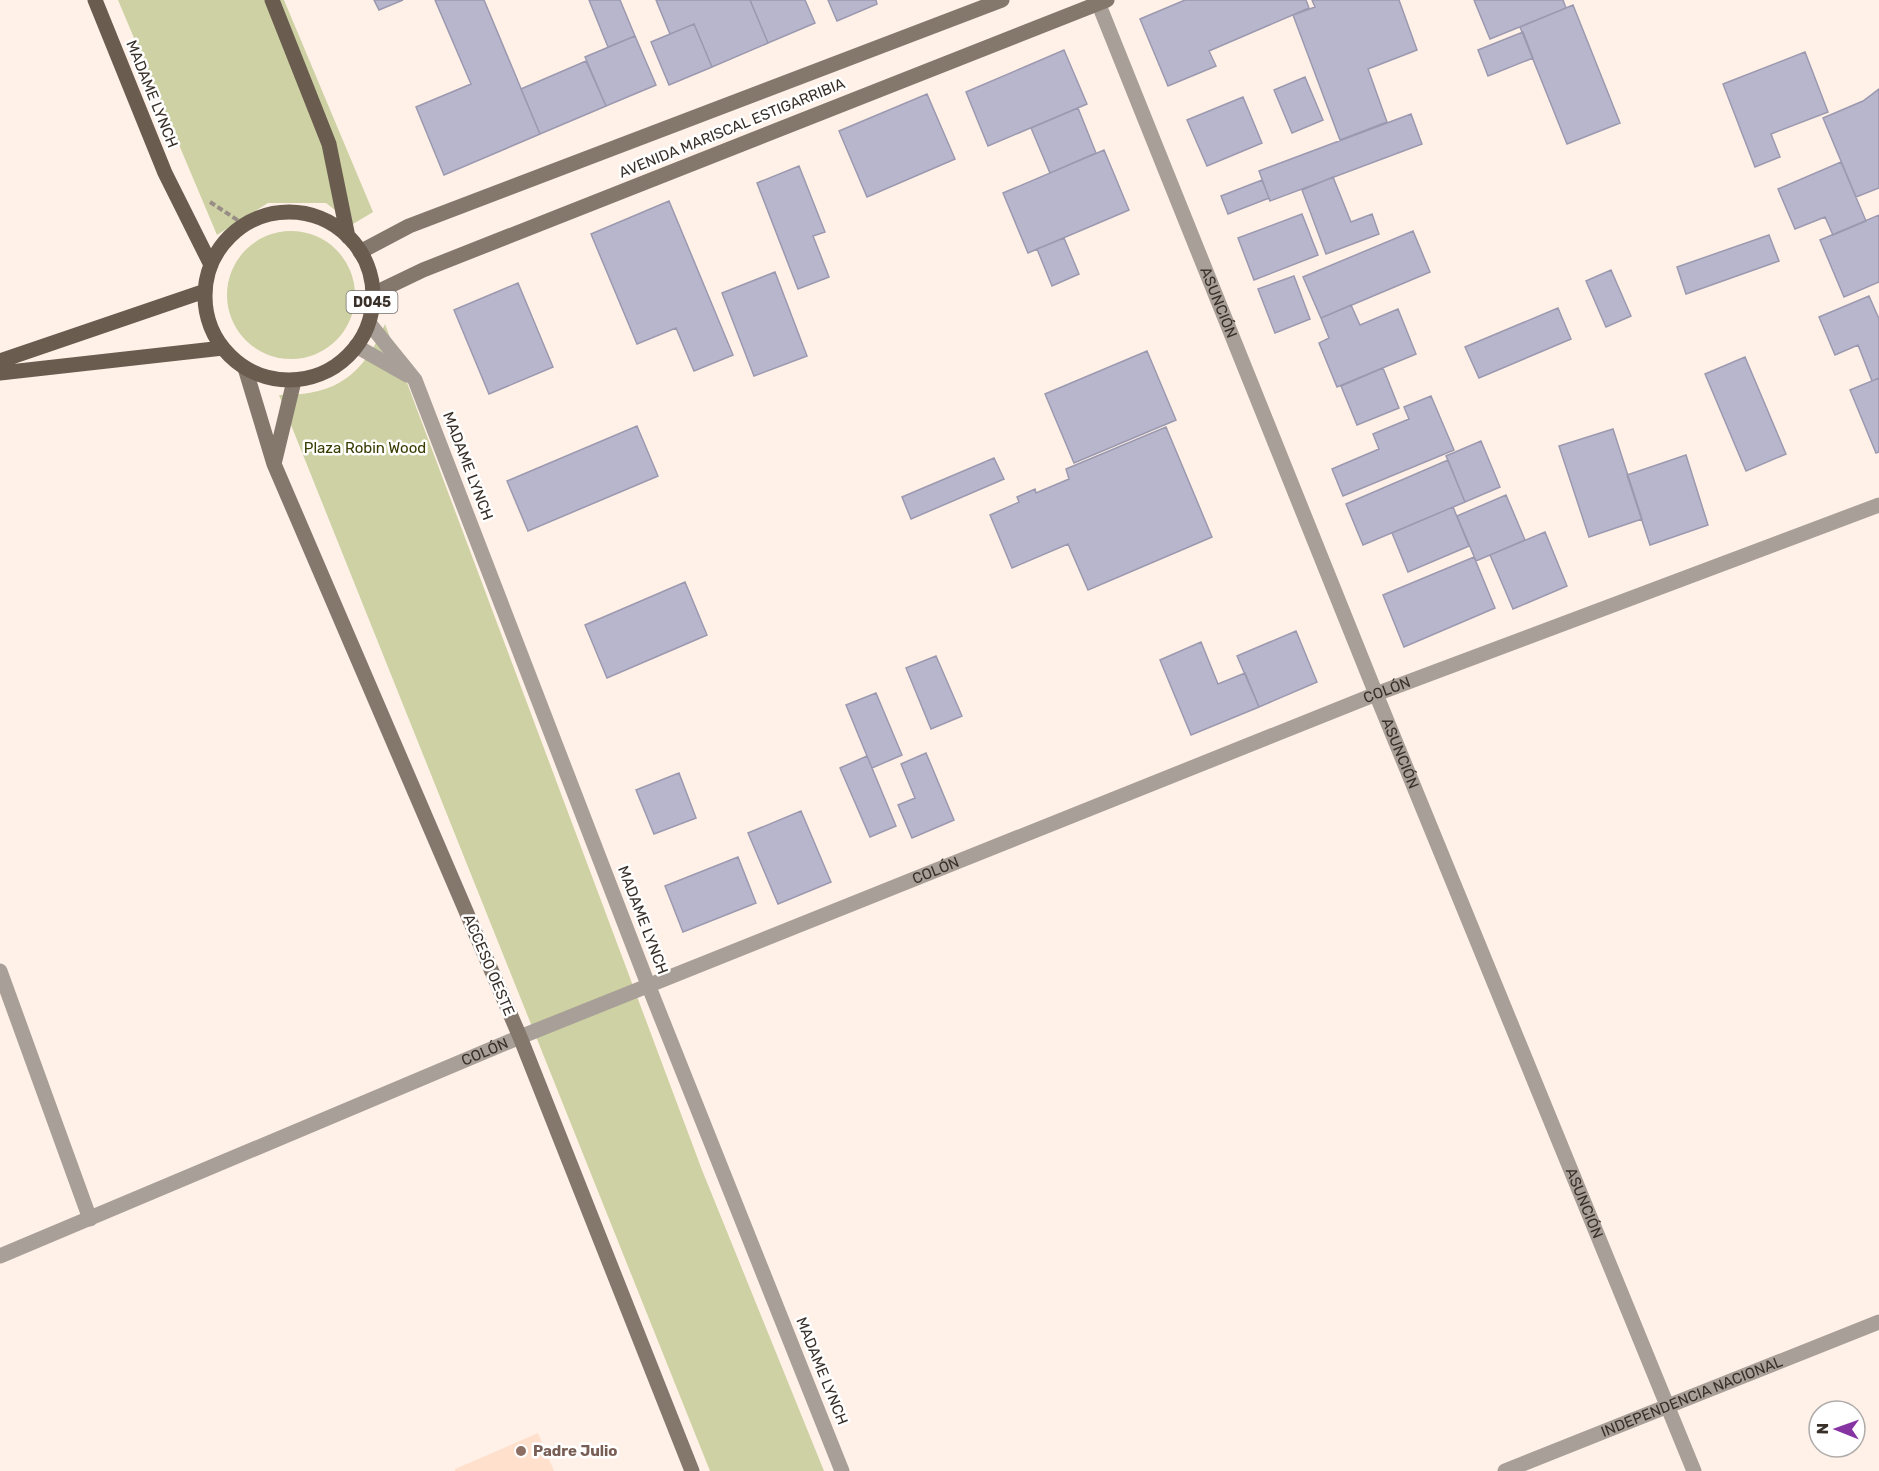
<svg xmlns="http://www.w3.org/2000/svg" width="1879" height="1471" viewBox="0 0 1879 1471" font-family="Rubik,sans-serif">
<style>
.built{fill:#fee0cd}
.green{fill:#cdd1a3}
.building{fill:#b8b6cd;stroke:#9b99af;stroke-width:1.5}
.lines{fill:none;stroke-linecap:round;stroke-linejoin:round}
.path{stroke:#998e86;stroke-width:4;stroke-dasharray:6 3;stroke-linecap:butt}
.street{stroke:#a8a098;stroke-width:15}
.secondary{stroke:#84786d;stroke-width:15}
.primary{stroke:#6a5c4f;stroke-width:15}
.education-dot{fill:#8d6e63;stroke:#fff;stroke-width:2}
.labels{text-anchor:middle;stroke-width:5;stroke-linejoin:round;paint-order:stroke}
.shield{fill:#fff;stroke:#746e6a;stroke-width:1.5}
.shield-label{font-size:14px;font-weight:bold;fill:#39302a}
.street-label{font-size:15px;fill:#39302a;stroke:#fff}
.park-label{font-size:15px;fill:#393b00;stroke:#fff}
.education-label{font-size:15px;font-weight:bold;fill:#785e54;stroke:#fff;text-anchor:start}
</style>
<rect width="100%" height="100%" fill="#fff1e8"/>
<path class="built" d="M538,1433L554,1471H455V1469Z"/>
<path class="green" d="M118,0H284L373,212L353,224L326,203H268L217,235Z
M227 295a64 64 0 1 1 128 0a64 64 0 1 1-128 0Z
M385,324L702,1170L824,1471H710L279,395C335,396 363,376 385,324Z"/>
<path class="building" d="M374,0H403L379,10Z
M435,0H484L540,134L444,175L416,107L471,84Z
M589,0H620L635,36L608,47Z
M656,0H750L768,43L712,67L694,24L670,34Z
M750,0H805L815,23L768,43Z
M828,0H876L877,4L837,21Z
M1185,0H1306L1309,8L1209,51L1216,66L1168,86L1140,19Z
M1312,0H1399L1417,50L1368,69L1387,122L1340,140L1293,15L1315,7Z
M1474,0H1563L1566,8L1490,39Z
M1573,5L1620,123L1567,144L1520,27Z
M694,24L712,67L669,85L651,42Z
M1523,32L1533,58L1488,76L1478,50Z
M635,36L656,85L606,106L585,57Z
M1064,50L1087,104L988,146L966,92Z
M1805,52L1828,112L1771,134L1780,157L1755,167L1723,84Z
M586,61L606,106L540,134L521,89Z
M1305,77L1323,120L1292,133L1274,90Z
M1879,89V188L1856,197L1823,118L1863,101Z
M927,94L955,159L867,197L839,131Z
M1243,97L1262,143L1207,166L1187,120Z
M1078,108L1096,153L1050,173L1031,128Z
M1411,114L1422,144L1270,201L1259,171Z
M1104,150L1129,210L1028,253L1003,193Z
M1841,162L1866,221L1833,235L1825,217L1795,229L1778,189Z
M799,166L825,232L813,236L829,277L798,289L757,183Z
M1333,177L1351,222L1372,214L1379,234L1326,254L1302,190Z
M1262,180L1269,198L1228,214L1221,196Z
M669,201L733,355L694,371L676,328L637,344L591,234Z
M1302,214L1318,255L1254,280L1238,238Z
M1879,215V282L1844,297L1820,240Z
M1413,231L1430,272L1321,318L1303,277Z
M1769,235L1779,261L1686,294L1677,267Z
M1064,238L1079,274L1052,286L1037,249Z
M1611,270L1631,316L1606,327L1586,281Z
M775,272L807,356L754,376L722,293Z
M1294,276L1310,319L1275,333L1258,289Z
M518,283L553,367L489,394L454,310Z
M1869,296L1879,319V378L1872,381L1858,345L1835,355L1819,317Z
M1351,305L1360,325L1398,309L1416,354L1337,387L1319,343L1329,338L1321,318Z
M1558,308L1571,339L1479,378L1465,347Z
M1147,351L1176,420L1074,463L1045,394Z
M1745,357L1786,454L1746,471L1705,374Z
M1383,368L1399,408L1357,425L1341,386Z
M1879,378V452L1876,453L1850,390Z
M1431,396L1454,450L1343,496L1332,469L1379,449L1373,434L1409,419L1404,407Z
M637,426L658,476L528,531L507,481Z
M1166,427L1212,537L1088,590L1068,544L1012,568L990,515L1019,502L1017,497L1035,489L1036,493L1069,479L1066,469Z
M1613,429L1642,519L1589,537L1559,446Z
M1481,441L1500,487L1465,502L1446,456Z
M1686,455L1708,525L1650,545L1627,475Z
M994,458L1004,479L911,519L902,497Z
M1448,460L1465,502L1363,545L1346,504Z
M1506,495L1525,540L1476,561L1457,516Z
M1453,507L1469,546L1408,572L1392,533Z
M1545,532L1567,586L1513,609L1490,555Z
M1474,557L1495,608L1404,647L1383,595Z
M685,582L707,635L607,678L585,625Z
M1296,631L1317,682L1259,707L1237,656Z
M1201,642L1218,684L1245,673L1259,707L1191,735L1160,660Z
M936,656L962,716L931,729L906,668Z
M876,693L902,755L872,768L846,705Z
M926,753L954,820L912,838L898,805L915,798L901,764Z
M867,756L896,826L870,837L840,768Z
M679,773L696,818L654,834L636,790Z
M801,811L831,882L778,904L748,833Z
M738,857L756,903L683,932L665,886Z"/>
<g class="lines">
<path class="path" d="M210,202L245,225"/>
<g class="street">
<path id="s1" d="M1097,0L1376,694L1694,1471"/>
<path d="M369,323L415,380L649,987L842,1471"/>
<path d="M356,346L407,375"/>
<path d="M0,971L90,1219"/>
<path id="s2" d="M0,1256L520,1037L1376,694L1879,505"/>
<path id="s3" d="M1505,1471L1879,1322"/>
</g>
<path class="secondary" d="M360,252L409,226L1002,0
M373,294L423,270L1107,0
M245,368L274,464L520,1037L692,1471
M274,464L294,381"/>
<path class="primary" d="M95,0L165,173L211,265
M272,0L329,144L348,237
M205 296a84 84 0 1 1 168 0a84 84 0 1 1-168 0Z
M0,361L205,291
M0,373L223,348"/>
</g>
<circle class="education-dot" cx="521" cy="1451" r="6"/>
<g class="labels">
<rect class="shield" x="346.5" y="291" width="51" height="22" rx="4.5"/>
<g class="shield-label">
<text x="372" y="307">D045</text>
</g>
<g class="street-label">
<text transform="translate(152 94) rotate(68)" y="5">MADAME LYNCH</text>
<text transform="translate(732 128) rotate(-22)" y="5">AVENIDA MARISCAL ESTIGARRIBIA</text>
<text dy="5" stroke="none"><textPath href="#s1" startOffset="326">ASUNCIÓN</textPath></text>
<text transform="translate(468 466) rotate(69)" y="5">MADAME LYNCH</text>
<text dy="5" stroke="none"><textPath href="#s2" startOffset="1498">COLÓN</textPath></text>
<text dy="5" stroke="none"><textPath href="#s1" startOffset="812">ASUNCIÓN</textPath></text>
<text dy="5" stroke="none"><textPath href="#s2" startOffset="1012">COLÓN</textPath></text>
<text transform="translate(643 920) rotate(69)" y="5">MADAME LYNCH</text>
<text transform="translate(489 965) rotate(67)" y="5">ACCESO OESTE</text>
<text dy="5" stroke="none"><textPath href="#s2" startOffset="526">COLÓN</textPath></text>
<text dy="5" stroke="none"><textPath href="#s1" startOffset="1298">ASUNCIÓN</textPath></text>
<text transform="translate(822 1371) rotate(68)" y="5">MADAME LYNCH</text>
<text dy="5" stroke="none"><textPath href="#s3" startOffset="201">INDEPENDENCIA NACIONAL</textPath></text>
</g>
<g class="park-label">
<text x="365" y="453">Plaza Robin Wood</text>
</g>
<g class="education-label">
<text x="533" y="1456">Padre Julio</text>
</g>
</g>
<g transform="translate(1837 1429) rotate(271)"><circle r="28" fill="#ffffff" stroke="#b0acaa" stroke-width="1.5"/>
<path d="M0-4.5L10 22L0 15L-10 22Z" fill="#8634a2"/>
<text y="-9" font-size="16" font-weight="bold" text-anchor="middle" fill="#39302a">N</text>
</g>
</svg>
